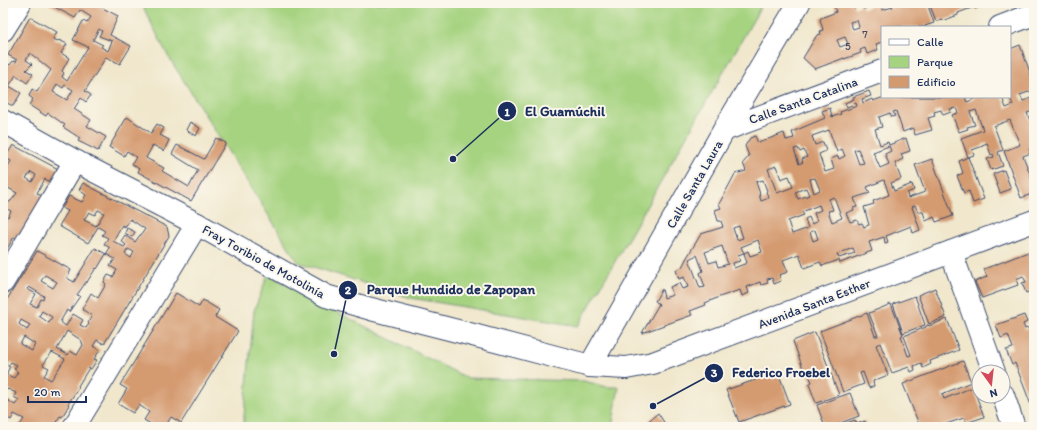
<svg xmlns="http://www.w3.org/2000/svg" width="1037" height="430" viewBox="0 0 1037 430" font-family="Itim,sans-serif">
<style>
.green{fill:#a6d380;stroke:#60816f}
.building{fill:#d49a6f;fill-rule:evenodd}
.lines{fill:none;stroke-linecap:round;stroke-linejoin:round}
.street-casing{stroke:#3b4b6e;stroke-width:24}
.secondary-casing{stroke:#3b4b6e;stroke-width:24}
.street{stroke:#fff;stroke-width:22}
.secondary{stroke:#fff;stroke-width:22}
.labels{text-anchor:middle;stroke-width:4;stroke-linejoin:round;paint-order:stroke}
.number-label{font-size:11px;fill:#494a62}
.street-label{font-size:13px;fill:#1b2f5e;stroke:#fbf7ec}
.leader{fill:none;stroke:#1b2f5e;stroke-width:1.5}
.callout-dot{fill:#1b2f5e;stroke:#fbf7ec;stroke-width:1.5}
.mark-label{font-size:12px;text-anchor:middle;font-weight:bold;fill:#fff}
.callout-label{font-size:14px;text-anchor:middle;font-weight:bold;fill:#1b2f5e;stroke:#fbf7ec;stroke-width:4;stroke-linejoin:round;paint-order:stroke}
</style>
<rect width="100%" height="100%" fill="#fbf7ec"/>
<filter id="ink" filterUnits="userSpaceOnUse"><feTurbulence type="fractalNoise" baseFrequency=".025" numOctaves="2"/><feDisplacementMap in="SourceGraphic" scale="8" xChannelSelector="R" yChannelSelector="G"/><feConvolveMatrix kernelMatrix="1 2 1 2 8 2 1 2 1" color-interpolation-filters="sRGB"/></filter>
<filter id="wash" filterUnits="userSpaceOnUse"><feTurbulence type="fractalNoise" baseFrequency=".012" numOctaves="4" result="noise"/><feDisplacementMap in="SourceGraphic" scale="16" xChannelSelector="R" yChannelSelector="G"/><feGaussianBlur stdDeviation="0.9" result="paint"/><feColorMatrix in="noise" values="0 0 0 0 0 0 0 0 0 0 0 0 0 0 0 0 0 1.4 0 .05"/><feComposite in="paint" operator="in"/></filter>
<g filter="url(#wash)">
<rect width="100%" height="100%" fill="#f0e7cc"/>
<path class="green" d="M141,3H763L578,326L411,298L298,262L168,56Z
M268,274L325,306L467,378L584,381L607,387H619L612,427H243L254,311Z"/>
<g id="blocks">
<path class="building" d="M47,3H93L118,16L110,35L131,46L120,64L106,57L85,91L91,95L86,102L81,98L74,109L91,120L87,126L106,137L98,151L78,141L80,138L63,127L65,125L48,113L46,116L29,105L33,99L29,96L32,89L37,92L51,70L30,53L26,60L32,64L26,70L33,74L27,83L16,75L9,86L21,93L13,106L3,101V61L10,65L13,61L16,62L17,60L8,55L30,17L57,32L53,39L58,41L59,40L67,44L61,53L69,58L62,71L64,73L62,77L67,81L88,47L73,40L83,21L87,23L91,17L80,10L75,18ZM99,29L102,31L99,36L112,41L108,51L101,47L103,45L93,40ZM57,84L63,88L65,85L73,90L67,100L53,92Z
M840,3H853L854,8L862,5L863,9L877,4L878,7L881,6L882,10L893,7L891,3H899V4L902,3H927L934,23L925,26L926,27H882V42L876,44L878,50L867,54L865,48L860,50L861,53L844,59V58L815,69L803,58L817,35L821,34L820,31L823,30L820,19L821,18L836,12L834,5ZM857,20L859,27L853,29L850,22ZM845,37L848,44L840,47L837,40Z
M929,3H991L975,9L974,7L958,13V15L942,21V19L936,21Z
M1020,45L1034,83V90L1020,95L1023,101L1034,97V111L1027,113L1034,131V148L1029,149L1031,153L1023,156L1034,184V193L1021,198L1004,151L1020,145L1010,120L994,126L1003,150L998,152L1003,166L991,170L987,159L994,157L993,154L991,155L987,143L982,145L983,146L972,150L974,155L968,157L961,138L983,130L976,110L970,112L975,125L967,127L968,129L959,132L952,115L958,113L956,108L950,109L951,112L943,115L941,110L934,112L935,116L928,118L932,130L915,135L913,128L903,132L896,111L893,112L895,116L892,117L890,113L879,117L882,127L875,129L880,145L888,142L889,145L906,138L910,151L901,154L903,159L895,163L901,179L891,183L894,191L912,184L914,190L907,193L908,198L925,192L915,165L932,159L953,216L936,222L934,217L926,221L923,212H918L915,205L912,207L920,230L913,233L911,226L886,236L888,242L885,243L884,237L869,242L872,251L840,263L839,260L822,266L820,262L804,268L799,254L783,260L788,272L779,275L781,281L774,284L772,278L767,279L768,283L761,285L760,282L747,287L749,293L742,296L740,290L722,296L705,303L706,305L690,311L692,315L642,333L659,304L655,301L662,289L664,298L673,295L670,287L679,283L682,289L688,287L684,277L679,279L676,270L682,267L686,259L701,234L723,227L721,221H718L715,210L721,208L719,204L735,174L746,171L743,163L749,156L745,146L750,138L755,136L758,143L784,133L786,140L794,138L792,132L825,118L822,111L830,108L832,117L841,114L840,112L857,106L856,103L847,107L845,103L854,99L853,97L869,91L871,96L862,99L863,103L872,99L873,101L884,97H965L967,102L974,99L973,97H984V99L989,97H1002L1006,108L1013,105L1010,97V49ZM829,130L837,152L842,149L845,156L839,159L838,156L831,159L834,169L825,172L819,154L826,151L823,142L815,145L812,136ZM889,146L891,151L885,154L889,164L880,168L873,152ZM798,148L800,152L804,150L807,157L802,159L803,162L799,164L794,149ZM858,149L864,163L859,164L854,150ZM776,166L781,179L789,176L793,187L777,193L768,169ZM815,178L820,190L814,193L810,179ZM763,180L767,191L766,192L769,198L761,201L759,194H760L756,182ZM884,180L889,195L873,201L874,204L864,207L869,225L864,227L862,223L859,224L857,220L850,222L846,213L854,210L853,208L857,207L854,198L870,193L867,187ZM806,188L809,195L798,199L795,192ZM834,197L842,218L832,222L828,211L833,210L829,199ZM819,205L821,210L814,213L817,221L812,224L809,217L805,219L808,228L792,234L788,221L804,215L802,212ZM739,226L743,238L737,240L733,228ZM815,230L818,239L813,241L810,232ZM758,240L762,252L750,256L748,251L744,253L741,247ZM722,246L728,264L718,267L716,261L709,263L705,252ZM853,248L855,253L839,258L837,254ZM744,253L747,263L734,268L733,263L740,261L738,255ZM697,255L703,271L700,273L705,287L700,288L689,259Z
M127,117L151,133L157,124L164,128L160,135L169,140L164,151L153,145L146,158L164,168L162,171L189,187L198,170L172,154L177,145L204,159L216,138L226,143L191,201L138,172L139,169L132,164L136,157L127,151L124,156L109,147Z
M190,122L200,128L196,136L186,130Z
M13,145L60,170L52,183L45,179L37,193L43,197L19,240L14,237L3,255V214L8,217L11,211L5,208L10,201H11L17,193L3,185V164L8,166L11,161L5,158ZM31,172L36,175L32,182L26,178Z
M968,157L984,199L973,203L969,191L964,193L957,176L963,173L959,161Z
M1004,170L1011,189L1000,193L993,174Z
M83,183L167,227L169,236L104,344L97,340L93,346L100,350L94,359L97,360L91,369L89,368L78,386L79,387L68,404L69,405L62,417L60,416L53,427H17L18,425H20L24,419L14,414L11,420L3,415V397L15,405L19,400L14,397L16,393L8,389L7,390L3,388V363H4L6,359L3,357V306L37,251L71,270L67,278L74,282L95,248L106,254L110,248L104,244L108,238L102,235L105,231L98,227L88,243L59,226L68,211L62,208L69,196L82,202L86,195L79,190ZM98,210L104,213L96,226L84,220L89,212L95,215ZM130,219L145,229L141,235H140L135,242L125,235L121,241L126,245L124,247L113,241L122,225L125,227ZM128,249L134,252L131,258L125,254ZM106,254L115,259L110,266L117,270L113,277L108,275L104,282L106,284L98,298L91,293L82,309L92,316L88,323L89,324L86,328L80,325L83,320L73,314L66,326L60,322L67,310L69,312L80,296L77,295L86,282H87L96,268L97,269ZM45,275L57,282L53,288L41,281ZM29,287L44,296L43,300L41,299L37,307L30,304L36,294L27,289ZM42,311L52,317L49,323L39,316ZM21,320L30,325L27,330L19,324ZM67,331L81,340L83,345L77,355L70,351L68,355L57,349ZM24,337L35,344L32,351L20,344ZM52,352L65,359L51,380L44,376L49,368L43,365ZM11,362L17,365L14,369L18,372L14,378L6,374L10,367L8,366Z
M127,228L135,232L132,237L125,233Z
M1028,252L1031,260L1034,259V290L1026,293L1022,283L1026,282L1023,276L1016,279L1018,285L982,298L975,282L984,278L987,277L984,269Z
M935,288L946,317L929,324L918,295Z
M176,293L199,307L203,300L219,310L215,317L238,331L181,423L171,417L165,427H156L144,420L149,412L139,405L133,413L118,404L127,389L120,385Z
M915,296L925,325L903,333L893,304Z
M891,304L903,335L901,336L908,356L911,355L904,336L926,327V326L928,325L929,326L947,319L959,350L930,361L931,364L923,368L921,363L914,366L915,370L911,372L909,367L892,373L880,343L876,345L888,375L873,381L874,386L869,388L863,372L860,373L864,384L843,392L820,331L867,313L875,336H878L869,313Z
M1024,315L1027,322L1023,324L1025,329L1034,325V336H1033L1034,340V413L1015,363L1012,365L1006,350L1013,348L1008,335L1001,338L996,325Z
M815,332L839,395L816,403L809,384L812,382L808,373L805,374L793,341Z
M963,361L971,382L942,394L944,399L973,387L984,417L966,423L964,418L937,427H920L903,384Z
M778,372L790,404L739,422L726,390Z
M850,393L859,416L830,427H825L817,405Z
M658,413L667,427H642L645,424Z
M855,420L857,424L865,421L867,427H836Z"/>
</g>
</g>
<g filter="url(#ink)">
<use href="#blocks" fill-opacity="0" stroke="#3b4b6e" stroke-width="1"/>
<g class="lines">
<defs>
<path id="street" d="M1000,27L1034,14
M3,30L20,3
M724,130L882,71
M951,252L994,372
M3,282L75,161
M590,366L724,130L799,3
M1003,395L1014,427
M74,427L197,224"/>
<path id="secondary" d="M3,121L75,161L197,224L326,296L371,309L473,335L590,366L626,368L653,363L1034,221"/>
</defs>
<use href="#street" class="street-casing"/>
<use href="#secondary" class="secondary-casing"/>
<use href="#street" class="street"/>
<use href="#secondary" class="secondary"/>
</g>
</g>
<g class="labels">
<g class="number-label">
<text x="865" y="38">7</text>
<text x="848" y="50">5</text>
</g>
<g class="street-label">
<text transform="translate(803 100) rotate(-20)" y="5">Calle Santa Catalina</text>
<text transform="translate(694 184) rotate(-60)" y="5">Calle Santa Laura</text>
<text transform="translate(264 261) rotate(29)" y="5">Fray Toribio de Motolinía</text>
<text transform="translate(814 303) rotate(-21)" y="5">Avenida Santa Esther</text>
</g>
</g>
<path class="leader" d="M453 159L507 111M334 354L348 290M653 406L714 373"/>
<g class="callout-dot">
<circle cx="453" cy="159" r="4"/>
<circle cx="334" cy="354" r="4"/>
<circle cx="653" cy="406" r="4"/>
<circle cx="507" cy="111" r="10"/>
<circle cx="348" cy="290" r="10"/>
<circle cx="714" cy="373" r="10"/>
</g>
<g class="mark-label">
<text x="507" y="116">1</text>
<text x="348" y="294">2</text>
<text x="714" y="377">3</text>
</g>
<g class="callout-label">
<text x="565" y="116">El Guamúchil</text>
<text x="451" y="294">Parque Hundido de Zapopan</text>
<text x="781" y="377">Federico Froebel</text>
</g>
<rect width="1037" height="430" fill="none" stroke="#fbf7ec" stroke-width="16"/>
<rect x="881" y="26" width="130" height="72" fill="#fbf7ec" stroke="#a1a7b3"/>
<rect x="889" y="39" width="20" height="6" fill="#ffffff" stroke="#a1a7b3"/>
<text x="917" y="46" font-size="12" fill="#1b2f5e">Calle</text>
<rect x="889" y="56" width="20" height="12" fill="#a6d380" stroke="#a1a7b3"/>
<text x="917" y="66" font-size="12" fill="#1b2f5e">Parque</text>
<rect x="889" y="76" width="20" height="12" fill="#d49a6f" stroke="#a1a7b3"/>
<text x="917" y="86" font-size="12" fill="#1b2f5e">Edificio</text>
<g transform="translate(991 384) rotate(165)"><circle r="19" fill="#fbf7ec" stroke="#a1a7b3"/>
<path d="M0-3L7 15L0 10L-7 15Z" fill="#d1495b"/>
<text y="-6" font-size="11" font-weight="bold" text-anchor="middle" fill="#1b2f5e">N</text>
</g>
<path d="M28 396v6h58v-6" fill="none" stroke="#1b2f5e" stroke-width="2"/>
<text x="34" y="396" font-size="12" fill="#1b2f5e" stroke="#fbf7ec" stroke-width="3" paint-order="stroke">20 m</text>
</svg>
